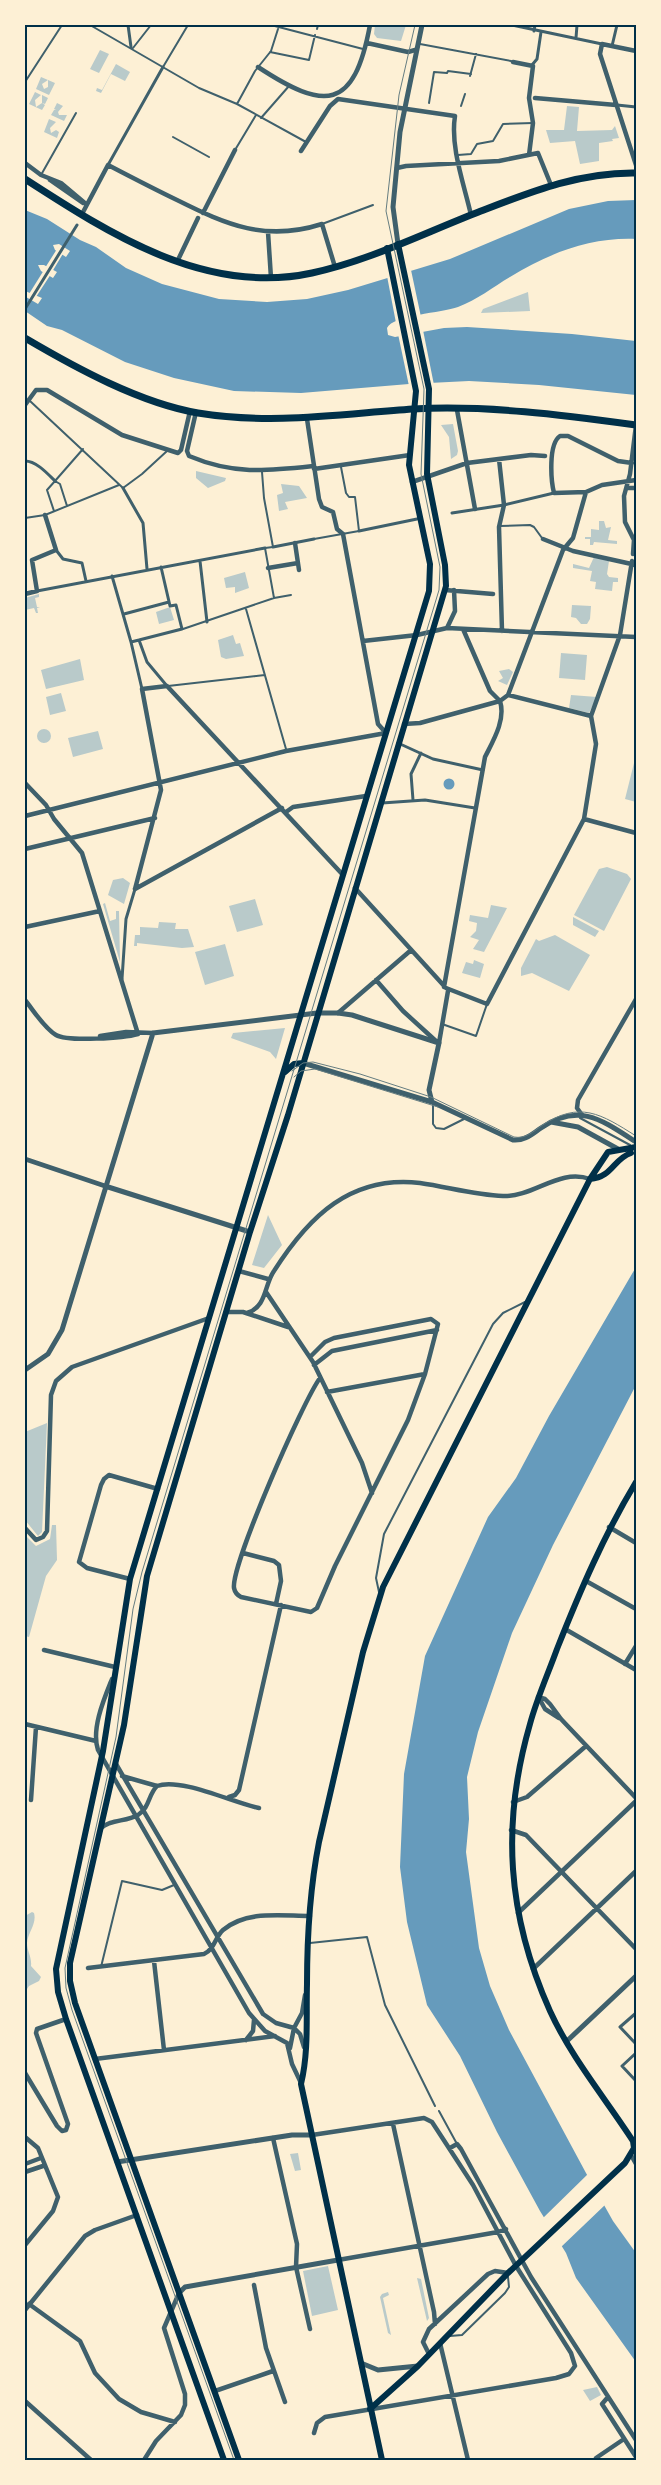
<svg xmlns="http://www.w3.org/2000/svg" width="661" height="2485" viewBox="0 0 661 2485" font-family="Merriweather,serif">
<style>
.green{fill:#b9caca}
.water{fill:#669bbc;fill-rule:evenodd}
.pier{fill:#fdf0d5}
.lines{fill:none;stroke-linecap:round;stroke-linejoin:round}
.service{stroke:#3f606c;stroke-width:2}
.pedestrian{stroke:#3f606c;stroke-width:3}
.minor{stroke:#3f606c;stroke-width:4.5}
.tertiary{stroke:#3f606c;stroke-width:5}
.secondary{stroke:#003049;stroke-width:6}
.primary{stroke:#003049;stroke-width:7}
.tram{stroke:#657d81;stroke-width:1}
.neatline{fill:none;stroke:#003049;stroke-width:2}
</style>
<rect width="100%" height="100%" fill="#fdf0d5"/>
<path class="green" d="M375,25H406L401,41L377,38L374,34Z
M100,50L109,54L99,73L90,69Z
M116,64L130,72L125,81L111,74L101,93L96,91L97,88L102,90Z
M41,77L48,80L42,84L44,89L48,87V80L55,83L49,95L36,89Z
M35,92L41,95L35,100L36,107L42,103V95L48,98L45,104L42,103L45,105L42,110L29,104Z
M57,103L63,106L58,112L59,115H67L64,121L51,115L54,110H56L54,109Z
M567,106L579,107L577,131L612,130L615,126L619,138L612,139L613,141L599,143V161L580,164L575,141L550,143L546,130H564Z
M49,119L56,122L50,128L51,133L56,130L59,132L57,138L44,132Z
M528,292L530,311L481,313L483,309Z
M453,424L458,451L457,455L451,459L449,437L441,425Z
M196,471L226,478L225,481L208,488L196,478Z
M281,484L299,486L307,498L285,502L288,509L279,511L277,495L283,493Z
M599,521H604L606,528L611,527L608,540L617,541V544L594,542L593,545H590V539H585V537H591V529L599,530Z
M594,557L609,561L607,574L609,577L618,578V582H613L612,591L595,589L596,582L590,581L592,571L573,568V564L589,568Z
M245,572L249,588L235,593V587L226,588L224,578Z
M39,594V597L35,598L37,607H40L37,608L38,613H36L34,608L25,610V598Z
M572,605L591,606L590,619L587,624H581L576,618L571,617Z
M170,607L174,620L159,624L156,612Z
M233,635L236,644L240,643L244,656L226,659L221,657L218,640Z
M561,653L587,655L585,680L559,678Z
M80,659L84,680L46,689L41,670Z
M509,669L513,672L507,685L498,681L503,678L499,671Z
M61,693L66,711L50,715L46,697Z
M571,695L597,697L589,713L569,708Z
M37 736a7 7 0 1 1 14 0a7 7 0 1 1-14 0Z
M98,731L103,749L73,757L68,738Z
M636,755V802L625,799Z
M607,867L627,874L631,879L604,931L574,915L599,869Z
M123,878L130,883L124,904L108,895L113,880Z
M255,899L263,925L237,932L229,906Z
M105,903L110,921L116,919V911H119L120,962L103,904Z
M491,905L507,908L484,952L473,949L479,940L470,937L476,931L477,923L469,921L470,915L488,918Z
M573,917L599,931L595,937L573,925Z
M159,922L176,923L175,929H188L194,947L182,948L137,943V946H134L135,935H140V927L158,928Z
M555,935L590,955L569,991L532,973L521,976V968L536,939L539,941Z
M225,944L234,976L205,985L195,952Z
M474,960L484,964L480,978L462,973L466,962L473,964Z
M285,1028L276,1059L270,1052L231,1038L233,1033Z
M268,1215L282,1245L264,1268L252,1265Z
M47,1423L42,1532L38,1536L25,1520V1432Z
M52,1525H56L57,1560L46,1576L29,1637L25,1636V1535L36,1546L50,1539Z
M32,1912L34,1913C37,1924 28,1932 27,1943C27,1951 32,1957 31,1966L41,1977L39,1981L29,1986L25,1992V1916Z
M298,2153L301,2170L295,2171L290,2154Z
M328,2266L338,2310L312,2316L303,2271Z
M417,2278L421,2279L429,2318L427,2321Z
M388,2292L389,2295L383,2298L391,2335L388,2333L380,2297L382,2294Z
M597,2387L601,2395L590,2401L583,2390Z"/>
<path class="water" d="M636,200V239C591,237 549,253 510,277C493,287 477,300 458,307C442,313 393,315 387,328L388,335L395,337L444,328L467,327L572,334L636,341V395L539,385L469,381L409,384L301,393L234,391L174,378L125,362L62,330L47,326L25,311V294L26,297L38,304L42,298L25,291V210L47,219L80,240L96,247L126,268L162,284L219,299L267,302L307,299L348,290L450,259L569,209L608,201ZM59,244L70,251L66,257L55,250L53,245ZM38,265H44L57,272L53,278L41,271Z
M443.5 784a5.5 5.5 0 1 1 11 0a5.5 5.5 0 1 1-11 0Z
M636,1267V1385L553,1545L512,1633L478,1732L467,1777L469,1819L466,1852L479,1948L490,1986L509,2030L586,2173L613,2221L636,2253V2362L576,2278L566,2253L540,2211L497,2132L460,2056L427,2005L407,1922L400,1867L404,1774L425,1656L488,1517L516,1478L549,1416Z"/>
<path class="pier" d="M57,249L64,252L52,272L45,268Z
M44,270L51,274L36,297L29,294Z
M411,270L421,317H424L393,325L396,323L387,276Z
M423,330L434,385L409,386L398,334Z
M589,2173L606,2204L560,2248L542,2219Z"/>
<g class="lines">
<path class="service" d="M90,25L199,88L237,104L306,142
M271,25L363,49
M317,29L318,25
M420,44L511,61
M133,48L151,25
M270,52L309,60L315,35
M163,67L188,25
M470,76L476,54
M25,82L62,25
M429,103L434,72L447,73L448,71L471,74
M237,104L255,71L271,51L278,29
M461,106L465,94
M261,118L289,86
M173,137L209,157
M235,150L256,115
M458,155L471,154L477,144L493,141L503,124L533,123
M41,175L76,113
M322,224L373,205
M30,401L123,488L142,474L167,451
M262,472L264,498L273,547L265,548L274,598
M55,481L83,449
M54,511L47,490L55,481L60,484L67,506
M25,518L45,515L119,485
M500,526L530,525L534,527L542,538
M314,539L359,531L355,497H349L346,493L341,467
M246,609L286,749
M183,629L274,598L291,595
M168,686L265,675
M442,1024L476,1036L487,1004
M433,1104V1124L436,1128L444,1129L464,1119
M580,1118L630,1145
M379,1592L376,1578L384,1534L493,1324L503,1313L525,1302
M310,1943L367,1937L385,2005L435,2106
M101,1967L122,1881L162,1890L174,1885
M439,2111L457,2144
M450,2336L462,2335L505,2293L509,2287L508,2277"/>
<path class="pedestrian" d="M128,25L131,47
M512,25L602,44
M534,31L535,25
M576,38L577,25
M612,46L617,25
M532,65L537,59L541,32
M617,105L636,107
M108,165L163,67
M25,309L77,225
M25,461C36,461 47,473 55,481
M123,488L143,523L147,569
M452,513L504,505L554,493
M359,531L417,519
M273,547L314,539
M56,550L63,559L82,563L86,581
M200,561L207,622
M112,576L131,642
M37,591L265,548
M124,614L169,602
M139,640L182,629L176,605L170,606L161,567
M142,689L131,642L139,640L147,662L167,686
M398,743L433,759L483,770
M413,800L411,774L421,753
M382,803L425,800L475,808
M122,979L126,919L135,889
M636,2013L620,2027L636,2044
M636,2053L622,2066L636,2081"/>
<path class="minor" d="M367,43L408,52L415,50
M636,51L602,44L600,54L636,165
M513,62L533,66L529,98L533,123L529,155
M258,67C325,111 354,111 370,25
M535,98L616,105
M301,151L330,106L338,99L455,116C450,147 464,184 471,215
M25,163L41,175L61,183L86,204
M397,168L406,166L499,161L538,153L551,185
M50,180L83,203
M203,213L235,150
M82,214L108,165C131,177 154,189 177,200C227,225 266,242 322,224L335,267
M268,232L271,278
M177,262L198,218
M25,405L36,390H47L122,435L178,453L181,450L190,411
M457,410L475,509
M196,412L187,451L189,456C234,475 267,471 314,466
M307,419L319,499L322,507L333,512L337,529L343,534L378,724L386,733
M499,459L504,505L499,527L502,631
M632,463L618,461L568,436H560C548,444 551,481 554,493L586,492L602,485L636,480
M314,469L410,455
M412,482L467,463L531,455L545,456
M627,488H636
M543,539L573,551L636,565
M295,543L299,570
M633,554L634,540L625,522L624,496L630,474L636,425
M268,568L298,563
M445,590L493,594
M25,594L37,591L32,560L56,550L45,515
M447,628L455,611L454,590
M463,629L490,691L500,701
M363,641L417,635L447,628L636,637
M508,695L591,716
M404,724L420,723L500,701L508,695L563,550L573,538L586,492
M25,783L46,805L54,819L82,853L138,1034
M286,812L293,807L366,796
M25,816L286,751L386,733
M584,819L636,833
M25,849L155,818
M355,888L446,988L487,1004L584,819L596,744L591,716L620,635L632,561
M135,889L161,790L142,689L167,686L343,875
M135,889L282,808
M25,927L100,911
M376,980L403,1011L437,1042
M444,987L485,757C493,741 506,720 500,701
M25,1000C34,1011 44,1028 56,1035C68,1042 124,1038 138,1034
M338,1013L410,951
M100,1036L126,1032L153,1033
M439,1043L448,991
M582,1115L577,1108L578,1100L636,999
M25,1159L105,1186
M239,1271L268,1279
M266,1292L313,1362L362,1463L372,1493
M226,1312H243L288,1327
M247,1313C267,1307 264,1285 274,1271C309,1216 351,1175 420,1183C448,1187 475,1195 503,1196C534,1197 559,1168 590,1179
M310,1357L325,1342L334,1338L431,1319L438,1324L425,1374L408,1420L335,1566L317,1608L311,1612L241,1597C237,1595 235,1593 234,1588C231,1565 303,1401 320,1378
M314,1365L332,1351L437,1330
M327,1392L425,1374
M609,1527L636,1543
M25,1528L36,1540L43,1537L47,1531L51,1395L56,1381L72,1367L209,1318
M243,1553L274,1561L279,1565L281,1581L276,1604
M130,1579L87,1568L79,1562L101,1485L104,1479L109,1475L158,1489
M586,1581L636,1609
M565,1629L636,1670
M44,1650L115,1667
M625,1664L636,1646
M112,1679C104,1699 91,1729 98,1750L249,2013L265,2031L287,2043L292,2064L301,2083
M538,1697L545,1699L550,1704L561,1719L636,1798
M539,1698L545,1709L559,1718
M25,1724L96,1741
M116,1764L263,2014L276,2023L294,2028L302,2013L305,1995
M122,1776L157,1786
M157,1786C180,1777 234,1803 259,1808
M229,1797L235,1795L239,1790L281,1605
M31,1800L36,1727
M513,1802L527,1797L586,1746
M101,1828C111,1819 126,1822 138,1815C150,1807 148,1795 157,1786
M511,1830L526,1835L636,1949
M518,1913L636,1801
M154,1961L164,2050
M88,1968L204,1954C215,1949 215,1937 223,1930C247,1910 281,1916 310,1916
M533,1969L636,1871
M246,2040L253,2031L254,2020
M290,2048L294,2028L300,2034L304,2047
M95,2059L275,2036
M25,2073L57,2126L62,2131L66,2130L68,2124L36,2033L37,2029L66,2019
M393,2124L434,2312L435,2324
M312,2135L424,2118L432,2122L473,2185L516,2266L571,2353L575,2366L569,2374L556,2378L325,2417L317,2423L314,2433
M25,2137L38,2148L58,2197L53,2211L25,2245
M273,2138L297,2244L296,2267L310,2329
M450,2148L457,2144L461,2149L531,2277L636,2440
M631,2155L636,2164
M25,2164L41,2158
M25,2172L43,2166
M338,2260L498,2232L506,2229
M254,2285L266,2348L285,2402
M29,2304L80,2341L95,2373L119,2399L141,2412L175,2422
M25,2310L85,2236L95,2230L137,2215
M440,2343L468,2460
M429,2354L423,2342L429,2329L488,2274L495,2271L508,2273
M215,2391L273,2371
M608,2397L602,2404L636,2457
M25,2401L91,2460
M144,2460L156,2441L181,2415L185,2405V2394L164,2328L179,2293
M597,2460L596,2458L624,2439"/>
<path class="tertiary" d="M398,244L393,207L400,132L422,25
M303,1063L432,1102L513,1140C525,1141 532,1134 541,1128C579,1102 602,1120 636,1142
M551,1122L578,1127L618,1149
M105,1186L250,1232
M25,1370L48,1354L62,1330L153,1033L317,1013H338L352,1015L439,1043L429,1090L432,1102
M567,2041L636,1976
M117,2162L292,2135H312
M179,2293L185,2287L338,2260
M361,2363L378,2370L418,2366"/>
<path class="secondary" d="M285,1072L294,1064L303,1063
M590,1179C613,1177 613,1159 631,1153
M370,2409L418,2366L508,2273L625,2163L634,2148L633,2141C605,2098 571,2057 550,2011C507,1915 501,1824 530,1724C537,1698 548,1674 557,1649C580,1591 604,1535 636,1482
M224,2460L66,2019L58,1992L56,1969L103,1751L130,1579L429,591L430,564L409,465L416,391L387,248
M239,2460L75,2003L70,1981V1963L124,1725L147,1576L250,1232L288,1115L446,586L445,565L427,474L429,389L398,244
M382,2460L301,2084C309,2051 306,2016 307,1984C307,1936 310,1888 319,1842L363,1652L383,1587L590,1179L608,1152L636,1147"/>
<path class="primary" d="M25,179C110,234 206,296 312,273C368,261 422,234 476,213C528,193 578,172 636,173
M25,338C76,368 140,403 198,413C272,425 340,414 413,409C487,405 563,415 636,425"/>
<path class="tram" d="M292,1071L303,1063L313,1062L360,1074L431,1097L514,1137C525,1139 533,1132 541,1126C580,1100 601,1114 636,1136
M294,1077L301,1071L315,1069L438,1107
M234,2460L72,2010L66,1988L65,1968L116,1737L133,1609L142,1572L439,590L440,567L421,474L424,389L386,211L399,95L415,25"/>
</g>
<rect width="661" height="2485" fill="none" stroke="#fdf0d5" stroke-width="52"/>
<rect x="26" y="26" width="609" height="2433" class="neatline"/>
</svg>
